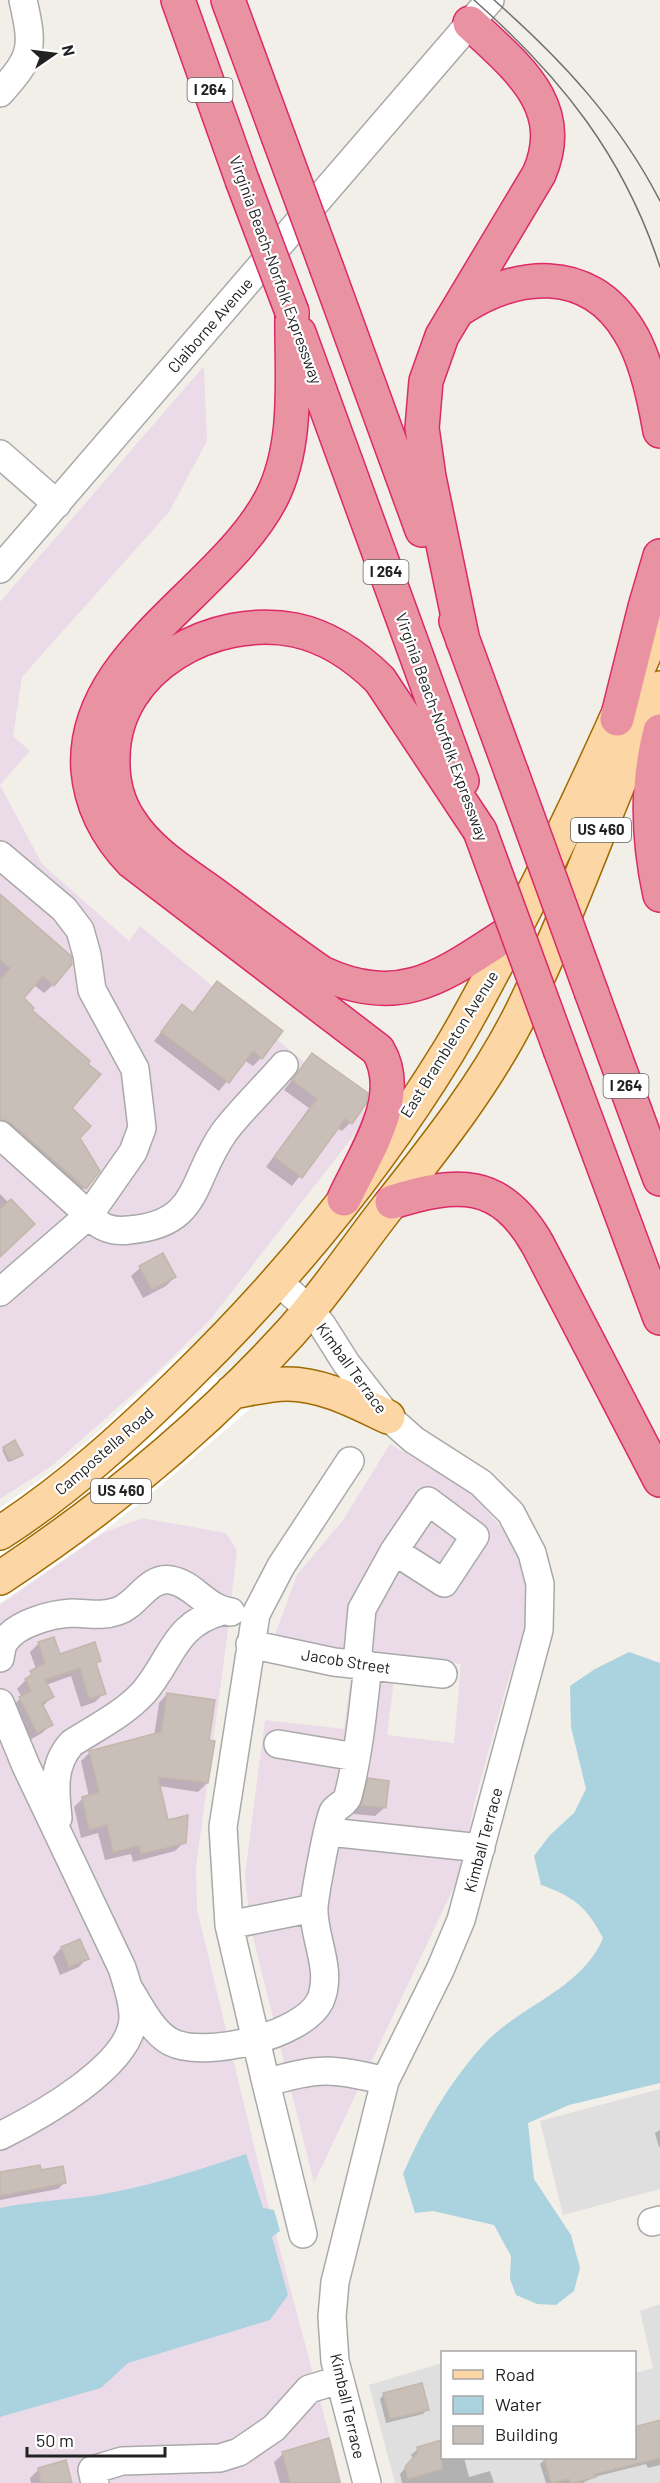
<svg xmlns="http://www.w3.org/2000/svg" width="660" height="2483" viewBox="0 0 660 2483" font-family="Barlow,sans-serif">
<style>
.residential{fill:#e0dfdf}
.industrial{fill:#ebdbe8}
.water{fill:#aad3df}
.pier{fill:#fff}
.shadow{fill:#0003}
.building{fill:#c7bfb8;stroke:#c4b6ab;stroke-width:1.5}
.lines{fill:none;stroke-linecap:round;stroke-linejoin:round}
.minor-casing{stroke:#a9a9a9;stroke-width:30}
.major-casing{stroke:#a06b00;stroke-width:36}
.highway-casing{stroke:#dc2a67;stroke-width:36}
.minor{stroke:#fff;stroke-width:27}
.major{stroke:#fcd6a4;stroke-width:33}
.highway{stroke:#e892a2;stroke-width:33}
.tram{stroke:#707070;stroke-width:1.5}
.highway-bridge-casing{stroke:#dc2a67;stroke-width:36;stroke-linecap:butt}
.highway-bridge{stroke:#e892a2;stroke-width:33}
.labels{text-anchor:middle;stroke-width:4.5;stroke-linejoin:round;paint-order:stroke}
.shield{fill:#fff;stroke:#646464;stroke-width:1.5}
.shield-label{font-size:15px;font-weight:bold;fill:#222}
.street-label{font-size:16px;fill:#222;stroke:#fff}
</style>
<rect width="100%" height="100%" fill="#f2efe9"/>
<path class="residential" d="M660,2089V2189L563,2215L540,2121Z
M660,2304V2483H395L369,2385L442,2363V2458H634L635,2373L653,2368L640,2311Z"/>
<path class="industrial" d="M204,366L207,441L169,512L22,677L13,736L30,751L0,785L42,864L129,941L140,926L369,1116L209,1321L152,1377L53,1465L0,1499V602Z
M390,1444L470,1491L508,1535L527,1570L533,1605L507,1684L474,1804L461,1872L314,2183L250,1925L245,1874L265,1720L344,1729L351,1675L394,1680L387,1735L454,1743L461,1664L273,1640L297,1575L343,1520Z
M142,1518L226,1533L237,1550L226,1646L196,1867L197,1909L270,2212L342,2483H0V1605L103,1533Z"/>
<path class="water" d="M629,1652L660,1663V2083L569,2105L528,2123L534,2179L571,2235L580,2268L574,2291L556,2305L537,2304L516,2295L510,2279L511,2256L494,2225L433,2211L415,2213L403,2174C423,2127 450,2081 485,2043C521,2005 582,1989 603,1938C587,1907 573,1896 541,1885L534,1856L550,1835L574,1813L586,1789L571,1727L570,1686L595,1669Z
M246,2154L263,2208L274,2210L280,2231L272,2237L288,2295L270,2320L128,2363L101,2388L0,2417V2208C38,2200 76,2200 114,2192C159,2183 202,2169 246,2154Z"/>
<path class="pier" d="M187,1347L250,1409L151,1494L99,1535L0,1603V1508L51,1472L98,1432Z"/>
<path class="shadow" d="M0,896L53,985L44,993L34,985L22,999L30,1010L70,1108L78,1138L99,1171L76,1197L0,1131Z
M217,983L261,1058L253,1066L244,1060L219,1091L154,1041L182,1006L192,1014Z
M312,1054L350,1123L342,1131L337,1128L292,1186L266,1167L309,1108L284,1090Z
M0,1194L9,1203L0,1256Z
M162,1255L175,1277L166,1286L143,1298L131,1276L140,1268Z
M15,1442L19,1456L8,1462L2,1450Z
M39,1643L59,1656L100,1660L95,1665L104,1693L95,1702L81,1707L71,1676L46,1685L52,1697L42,1707L51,1725L42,1733L28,1741L11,1707L22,1697L17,1689L36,1669L30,1652Z
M167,1694L208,1742L207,1783L198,1792L159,1786L167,1821L184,1842L175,1851L133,1862L131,1854L105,1860L98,1833L81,1838L74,1807L83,1798L89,1797L81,1761L90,1752L154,1736L159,1703Z
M369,1780L384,1808L375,1816L354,1814L360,1789Z
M80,1940L87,1958L79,1967L60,1975L53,1957L61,1948Z
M660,2130V2147H659L655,2133Z
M39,2172L65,2182L58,2189L0,2200V2174Z
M384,2394L427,2409L423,2414L386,2423L380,2399Z
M660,2422V2465L648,2468L646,2464L594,2477L583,2483H546L540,2464L545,2459L634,2458Z
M442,2442V2458H464L469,2477L490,2471L494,2483H402L400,2474L413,2459L411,2455L418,2449Z
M283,2454L339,2483H280L274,2462Z
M39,2469L70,2483H31L30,2478Z"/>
<path class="building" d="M0,894L71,956L72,964L54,986L43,976L24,998L34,1008L32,1010L90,1061L88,1064L101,1074L72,1108L91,1126L80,1138L100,1171L86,1189L11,1123L0,1119V980L10,968L0,960Z
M217,981L283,1031L262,1059L253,1051L229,1083L161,1032L182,1004L193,1013Z
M312,1053L368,1093L366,1104L352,1124L345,1119L302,1178L274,1157L317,1099L292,1080Z
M11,1199L35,1224L0,1257V1209Z
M163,1253L176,1277L152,1290L139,1266Z
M15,1440L23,1455L10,1461L3,1447Z
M54,1637L60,1654L95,1642L101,1661L96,1663L106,1694L89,1699L80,1668L45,1680L54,1697L42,1703L53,1725L37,1733L19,1697L31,1691L25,1679L32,1675L30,1671L45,1663L38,1642Z
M167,1693L215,1700L209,1740L215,1741L208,1783L158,1777L168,1820L188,1815L186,1843L141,1854L139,1846L113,1852L107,1825L89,1830L82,1797L99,1792L89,1751L161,1732Z
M368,1778L389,1781L386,1808L361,1805Z
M80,1939L89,1959L69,1967L61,1947Z
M40,2165L41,2170L63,2166L66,2183L0,2196V2172Z
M422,2383L429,2410L390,2419L383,2393Z
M660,2420V2458L595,2474L596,2477L575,2483H570L569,2479L551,2483L544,2457H634V2427Z
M329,2438L340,2483H290L282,2452Z
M442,2440V2469L408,2479L405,2467L418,2452L417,2447Z
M66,2460L72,2483H41L38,2468Z"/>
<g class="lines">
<defs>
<path id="minor" d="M0,93C33,56 34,49 23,0
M0,454L57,504
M0,569L490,0
M0,855L64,909L80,930L87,955L92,990L135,1069L142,1128L133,1152L89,1215C100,1228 112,1232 129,1230C202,1224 190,1179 225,1131C243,1108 265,1087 284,1065
M0,1135L89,1215L0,1292
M277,1281L309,1309L322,1325L346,1363L388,1417L414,1440L481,1483L511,1513L532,1553L540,1584L539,1630L461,1920L440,1970L385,2081L335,2282L332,2317L335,2361L367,2483
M350,1461L281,1566L256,1614L223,1827L229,1925L266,2083C317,2067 333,2068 385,2081
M250,1644L334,1662L443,1674
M0,1658C1,1653 2,1645 5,1641C17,1623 52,1614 72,1613C88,1613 101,1617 118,1611C137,1605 148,1576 171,1580C194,1584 206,1609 231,1612
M357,1664L362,1609L394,1551L428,1501L475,1536L444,1583L394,1551
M0,1703L26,1766L122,1968C127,1984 133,2000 133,2017C133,2065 38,2117 0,2136
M278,1744L356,1757
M58,1818C55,1791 52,1764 72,1743C97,1727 124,1714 144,1692C173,1658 173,1625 222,1611
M329,1832L481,1848
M229,1925L314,1908
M129,1989C140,2006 152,2032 171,2042C204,2059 303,2036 320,2001C334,1970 312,1936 314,1906C316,1889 327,1827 333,1812C336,1806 346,1804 348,1796C359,1754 363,1709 368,1665
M266,2083L303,2234
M652,2222L660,2220
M95,2483L92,2470L122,2461L220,2458L239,2452L274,2428L309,2389L339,2380"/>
<path id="major" d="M232,1392C250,1389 270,1384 287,1384C323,1384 356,1402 388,1417
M0,1533C68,1489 127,1435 185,1378C284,1281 375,1171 448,1052C473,1011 495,968 517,925C569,824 616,722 660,618
M0,1578C106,1508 204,1427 290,1333C325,1294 355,1249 387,1208C436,1146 487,1082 522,1011C574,906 610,794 660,688"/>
<path id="highway" d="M178,0L242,180
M228,0L278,136
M327,269L422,530
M457,311C514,272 588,263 629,331C645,356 655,402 660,431
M292,312C291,373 300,443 271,499C222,592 80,656 88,770C91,806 108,837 132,862L378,1050C406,1097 364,1155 344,1199
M299,333L462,781
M456,621L511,771
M463,641L429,477L422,428L426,381L442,336L539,174C569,105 515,66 470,23
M617,719L645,607L660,556
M660,731C646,785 648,840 660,895
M480,831L380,680C356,656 328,637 295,630C214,614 115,667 113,756C112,779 117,802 130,821C151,854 188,875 219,898C253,923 287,949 322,973C405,1011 447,972 515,929
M592,994L660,1179
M561,1052L660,1318
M392,1202C457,1182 500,1178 538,1245L660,1480"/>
</defs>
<use href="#minor" class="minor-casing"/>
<use href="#major" class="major-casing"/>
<use href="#highway" class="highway-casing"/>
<use href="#minor" class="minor"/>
<use href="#major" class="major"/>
<use href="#highway" class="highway"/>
<path class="tram" d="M474,0C561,77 624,156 660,267
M494,0C561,59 619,121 660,201"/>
<defs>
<path id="highway-bridge" d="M278,136L327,269
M242,180L292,312
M511,771L592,994
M480,831L561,1052"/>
</defs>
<use href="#highway-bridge" class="highway-bridge-casing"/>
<use href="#highway-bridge" class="highway-bridge"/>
</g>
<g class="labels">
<g class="shield">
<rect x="187.5" y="78" width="45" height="24" rx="4.5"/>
<rect x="363.5" y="560" width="45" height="24" rx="4.5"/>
<rect x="571" y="818" width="60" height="24" rx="4.5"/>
<rect x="603.5" y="1074" width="45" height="24" rx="4.5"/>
<rect x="91" y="1479" width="60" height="24" rx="4.5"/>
</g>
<g class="shield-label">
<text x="210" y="95">I 264</text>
<text x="386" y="577">I 264</text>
<text x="601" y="835">US 460</text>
<text x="626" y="1091">I 264</text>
<text x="121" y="1496">US 460</text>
</g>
<g class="street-label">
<text transform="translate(276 270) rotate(70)" y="6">Virginia Beach-Norfolk Expressway</text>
<text transform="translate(210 325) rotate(-49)" y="6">Claiborne Avenue</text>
<text transform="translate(442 727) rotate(70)" y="6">Virginia Beach-Norfolk Expressway</text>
<text transform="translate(449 1044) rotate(-58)" y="6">East Brambleton Avenue</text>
<text transform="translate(352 1368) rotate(54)" y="6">Kimball Terrace</text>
<text transform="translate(104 1451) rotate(-41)" y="6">Campostella Road</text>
<text transform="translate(346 1661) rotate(9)" y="6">Jacob Street</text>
<text transform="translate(483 1840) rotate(-75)" y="6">Kimball Terrace</text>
<text transform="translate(348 2406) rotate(77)" y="6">Kimball Terrace</text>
</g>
</g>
<rect x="441" y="2351" width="195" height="108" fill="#ffffff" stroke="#a7a7a7" stroke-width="1.5"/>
<rect x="453" y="2370" width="30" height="9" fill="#fcd6a4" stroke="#a7a7a7" stroke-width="1.5"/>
<text x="495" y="2381" font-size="18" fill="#222222">Road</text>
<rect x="453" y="2396" width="30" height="18" fill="#aad3df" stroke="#a7a7a7" stroke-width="1.5"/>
<text x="495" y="2411" font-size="18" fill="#222222">Water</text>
<rect x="453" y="2426" width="30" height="18" fill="#c7bfb8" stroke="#a7a7a7" stroke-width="1.5"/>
<text x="495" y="2441" font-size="18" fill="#222222">Building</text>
<g transform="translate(54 54) rotate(76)" stroke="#ffffff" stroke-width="4.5" paint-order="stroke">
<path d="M0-4.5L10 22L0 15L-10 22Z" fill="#222222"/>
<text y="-9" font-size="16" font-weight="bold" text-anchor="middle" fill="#222222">N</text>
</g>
<path d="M27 2447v9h138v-9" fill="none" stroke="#222222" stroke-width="3"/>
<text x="36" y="2447" font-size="18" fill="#222222" stroke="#ffffff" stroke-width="4.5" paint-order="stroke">50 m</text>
</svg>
